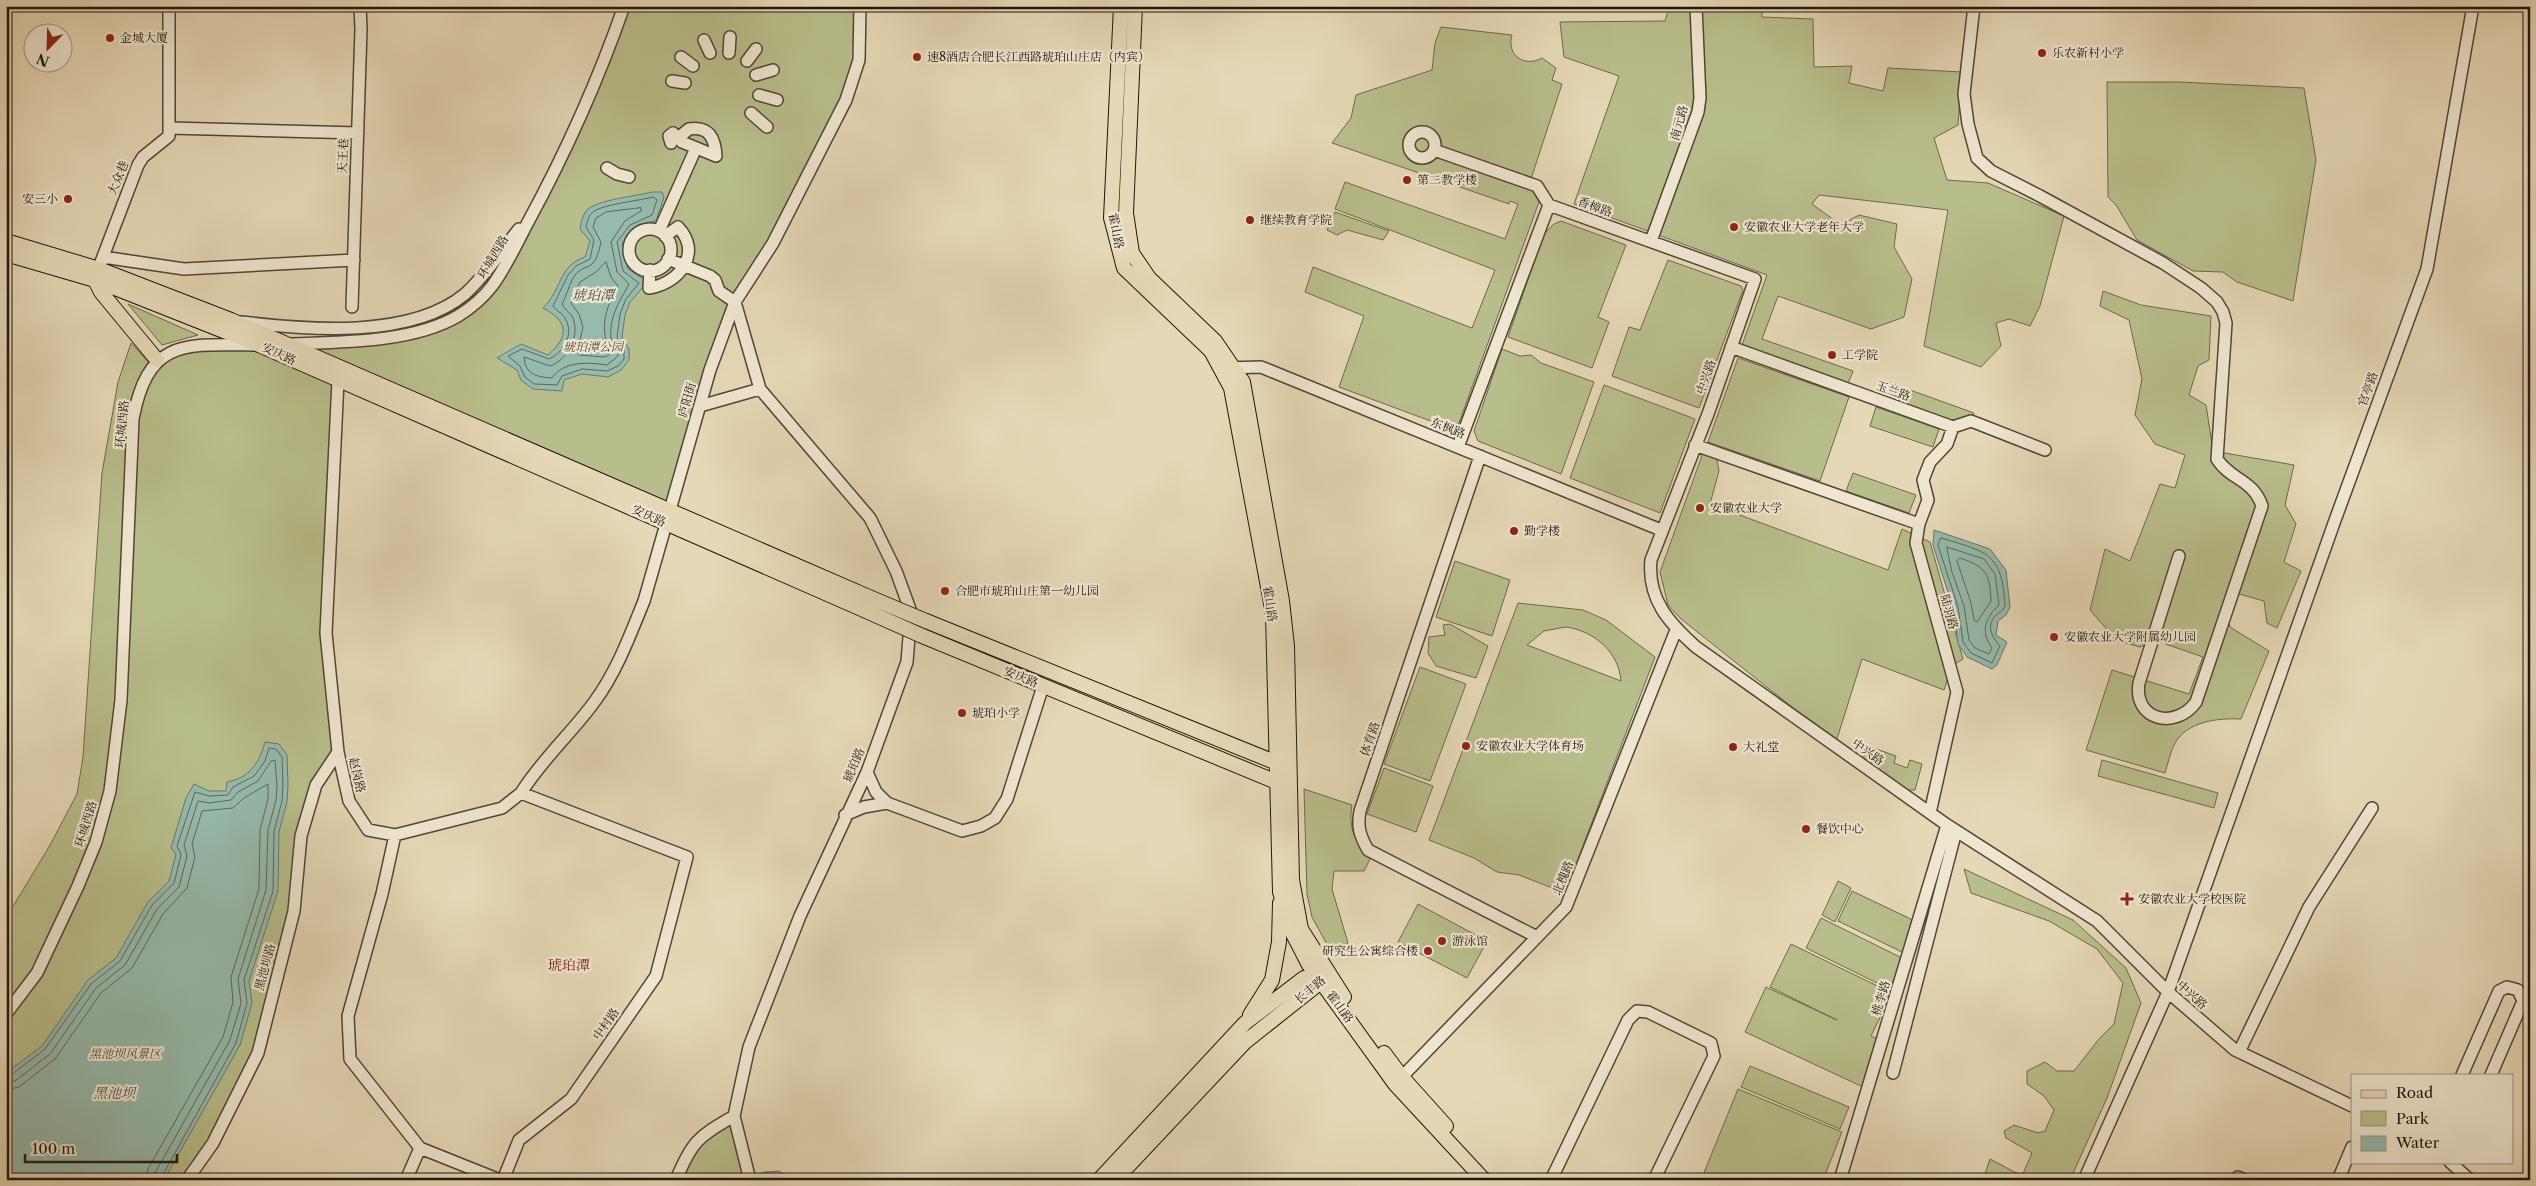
<svg xmlns="http://www.w3.org/2000/svg" width="2536" height="1186" viewBox="0 0 2536 1186" font-family="'Libre Caslon Text','Noto Serif SC',serif">
<style>
.green{fill:#b8be8b;stroke:#6c6a4c;fill-rule:evenodd}
.water{fill:#96baac;stroke:#66786c}
.lines{fill:none;stroke-linecap:round;stroke-linejoin:round}
.shore{stroke:#5a685c;stroke-width:1}
.minor-casing{stroke:#514636;stroke-width:14}
.major-casing{stroke:#1f160c;stroke-width:16}
.minor{stroke:#efe6d0;stroke-width:11}
.major{stroke:#e6d8b6;stroke-width:14}
.major-bridge-casing{stroke:#1f160c;stroke-width:16;stroke-linecap:butt}
.major-bridge{stroke:#e6d8b6;stroke-width:14}
.poi-dot{fill:#8f2418;stroke:#efe6d0;stroke-width:2}
.labels{text-anchor:middle;stroke-width:4.5;stroke-linejoin:round;paint-order:stroke}
.poi-label{font-size:12px;fill:#1f160c;stroke:#efe6d0;text-anchor:start}
.street-label{font-size:12px;fill:#1f160c;stroke:#efe6d0}
.park-label{font-size:12px;font-style:italic;fill:#4d4832;stroke:#efe6d0}
.water-label{font-size:14px;font-style:italic;fill:#494f44;stroke:#efe6d0}
.neighbourhood-label{font-size:14px;fill:#7a1f14;stroke:#efe6d0}
</style>
<rect width="100%" height="100%" fill="#e6d8b6"/>
<filter id="stains"><feTurbulence type="fractalNoise" baseFrequency=".004" numOctaves="4"/><feColorMatrix values="0 0 0 0 .2 0 0 0 0 .09 0 0 0 0 .02 0 0 0 .5 -.17"/></filter>
<radialGradient id="worn" r=".72"><stop offset=".6" stop-color="#630" stop-opacity="0"/><stop offset="1" stop-color="#630" stop-opacity=".3"/></radialGradient>
<path class="green" d="M624,6H860L859,60L846,100L735,302L669,510L284,344L418,331L475,305L537,206Z
M1669,6H1762V17L1813,19L1814,67L1852,66L1849,83L1883,91L1888,68L1962,72L1958,125L1934,138L1947,180L1988,183L2064,216L2040,306L2030,326L2009,319L1996,323L2001,346L1981,367L1924,346L1948,210L1819,195L1812,204L1841,225L1859,215L1897,224L1894,247L1912,279L1904,317L1871,329L1778,296L1762,339L1853,371L1847,386L1741,348L1767,275L1574,204L1619,76L1564,57L1560,22L1665,21Z
M1441,27L1512,35C1506,55 1524,68 1542,58L1556,68L1552,80L1562,84L1529,185L1539,202L1459,423L1444,426L1339,387L1364,316L1305,292L1313,267L1472,328L1495,270L1335,209L1345,182L1505,239L1518,204L1510,201L1509,204L1332,143L1351,118L1356,95L1432,70L1435,43Z
M2107,82H2179L2304,88L2316,160L2293,301L2237,282L2223,272L2193,271L2137,240L2116,205L2108,197Z
M1335,212L1389,231L1383,240L1347,230L1337,235L1327,230Z
M1561,221L1626,245L1598,317L1609,322L1592,368L1508,337L1544,234L1554,224Z
M1668,260L1741,286L1743,290L1699,408L1612,376L1629,327L1640,330Z
M2103,291L2141,305L2211,316L2209,360L2198,366L2189,395L2206,405L2213,451L2294,465L2285,505L2296,524L2284,562L2301,571L2277,628L2267,623L2264,601L2228,591L2225,602L2230,627L2269,651L2241,719C2218,718 2188,721 2175,743C2170,752 2168,764 2165,773L2086,750L2112,670L2189,694L2203,657L2154,640L2140,647L2116,640L2090,610L2105,549L2130,561L2160,484L2175,488L2185,455L2155,444L2135,415L2142,379L2129,320L2100,306Z
M128,304L198,335L162,345Z
M131,343L152,366L171,353L259,345L338,381L326,633L338,752L316,785L301,836L294,911L258,1053L187,1180H6V918L49,847L77,794L83,757L102,473L118,382Z
M1502,349L1520,356L1531,355L1541,363L1594,382L1561,474L1478,441L1474,431Z
M1738,358L1849,397L1820,481L1708,442Z
M1885,381L1974,413L1971,419L1954,422L1879,396Z
M1604,385L1695,419L1660,513L1570,478Z
M1876,407L1939,429L1933,447L1870,426Z
M1704,450L1716,455L1719,471L1710,504L1888,570L1902,529L1930,542L1963,659L1945,670L1948,678L1944,690L1862,659L1836,742L1681,619L1668,605L1660,572Z
M1853,473L1916,495L1909,513L1846,491Z
M1455,561L1510,580L1492,636L1436,617Z
M1518,603L1583,610L1606,620L1655,657L1565,893L1519,875L1497,872L1474,858L1429,840ZM1566,627C1594,631 1619,652 1621,681L1527,645L1544,631Z
M1450,624L1488,646L1476,678L1436,666L1428,653L1429,637L1445,635L1443,625Z
M1420,667L1466,684L1430,781L1384,764Z
M1865,745L1896,756L1894,763L1907,768L1910,760L1922,764L1915,790H1906L1859,759Z
M2102,760L2218,793L2214,808L2098,776Z
M1384,768L1433,786L1416,832L1367,814Z
M1304,789L1352,805C1348,828 1355,842 1370,859L1364,871H1334L1332,889L1348,943L1331,952L1312,917L1307,894Z
M1964,869L2073,920L2126,968L2141,1003L2107,1098L2070,1180H1983L1990,1159L2022,1176L2032,1153L2006,1138L2004,1131L2014,1125L2038,1133L2045,1131L2054,1110L2044,1096L2027,1084V1071L2045,1062L2057,1071H2074L2099,1039L2114,1024L2123,983L2097,949L2049,921L1971,893Z
M1838,881L1851,888L1835,922L1822,915Z
M1852,891L1917,922L1902,952L1838,921Z
M1418,904L1487,941L1467,978L1398,942Z
M1821,918L1904,959L1889,989L1806,948Z
M1791,944L1892,993L1871,1036L1884,1042L1863,1087L1745,1032L1766,987L1837,1020L1770,987Z
M1750,1066L1849,1107L1840,1129L1741,1087Z
M1738,1089L1842,1132L1823,1180H1701Z
M734,1116L750,1180H676L691,1148Z"/>
<path class="water" d="M652,192H662L664,197L656,221C640,222 632,231 622,243L628,269L645,280L644,286L630,302L625,315L622,337L629,349V360L621,370L608,377L582,374L564,380L562,391L533,389L521,380L517,370L497,358L521,344L548,355C570,336 568,321 543,308C562,290 558,266 585,257L590,241L580,229C581,223 583,214 587,210C596,200 637,196 652,192Z
M1934,530L1990,549L2006,570L2010,607L2006,615L1998,621L1996,635L2007,642L1997,665L1992,669L1967,657L1958,644L1953,608L1933,545Z
M265,742L279,744L287,755L288,785L287,802L279,832L278,891L249,981L252,1003L240,1045L164,1180H6V1073L42,1046L88,980L116,958L148,902L169,881L176,854L171,848L186,798L194,784L209,791H226L227,782C250,778 259,763 265,742Z
M779,1171L794,1180H749L764,1172Z"/>
<g class="lines">
<path class="shore" d="M653,197L657,200L652,215L630,225L617,242L623,271L639,283L626,299L620,314L617,337L624,350V359L618,366L607,371L582,369L562,376L557,385L534,384L525,377L520,366L508,356L522,349L549,359C563,353 574,335 566,320C564,314 556,311 553,306L568,275L576,266L590,259L594,240L586,227C587,223 588,216 592,213C601,204 639,201 653,197Z
M641,208V211L625,221L611,242L617,272L629,284C620,301 609,316 611,338C612,345 618,349 618,356L607,365C587,362 564,361 552,378C536,377 525,374 524,357L550,366C569,359 581,335 572,316C569,312 564,309 562,304C566,296 569,286 573,278C584,260 594,277 601,242L593,227L596,218L606,212Z
M606,262L611,277L618,286C604,311 600,327 610,354L605,357L579,355L577,352L583,327L579,314L571,303L580,282L596,272Z
M1941,538C1988,552 2002,553 2005,606C2003,611 2001,611 1997,614C1985,625 1992,637 2000,646L1992,663L1971,653L1963,642L1958,607L1938,545Z
M1947,547L1984,559L1995,574L1999,605C1985,618 1980,632 1992,648L1989,654L1975,648L1969,640L1964,606L1952,572Z
M1960,558C1986,567 1990,573 1991,601L1977,622L1974,620L1971,603L1957,561Z
M6,1076L11,1075L45,1049L91,984L120,961L152,905L174,883L181,855L177,846L195,792L209,796L228,795L233,787L254,776L265,761L269,748L276,749L282,757L283,785L282,801L274,831L273,891L244,980L247,1003L236,1043L160,1180
M6,1083L15,1081L50,1054L96,988L125,965L157,909L179,887L187,856L184,845L198,801L209,803L231,800L238,792L258,781L271,761L275,760L277,785L276,800L268,830L266,890L238,979L241,1003L230,1040L155,1173L153,1180
M6,1090L19,1087L55,1059L101,993L132,968L163,914L187,888L195,857L192,844L202,811L233,808L244,798L268,784V799L260,830L259,889L231,977L233,1002L223,1037L148,1169L146,1180"/>
<defs>
<path id="minor" d="M1974,6L1964,94L1968,124L1977,158L1991,171L2040,196L2163,263L2201,288L2217,302L2223,312L2226,323L2217,459C2230,480 2253,479 2262,506L2196,702C2176,730 2133,721 2139,683L2179,556
M704,40L710,53
M729,53L730,37
M681,57L693,66
M747,61L756,49
M756,75L773,70
M672,81L685,83
M759,95L777,100
M751,113L767,127
M170,128L358,133
M1409 145a13 13 0 1 1 26 0a13 13 0 1 1-26 0Z
M671,143L669,136L673,133L682,142L716,156C715,138 709,126 689,129L678,138
M1434,150L1537,186L1549,205L1755,279L1708,414L1651,560C1647,599 1669,623 1696,647L1947,825L2097,921L2168,992L2235,1050L2352,1106
M607,168L617,174L629,177
M629 250a21 21 0 1 1 42 0a21 21 0 1 1-42 0Z
M659,231L696,148
M1651,241L1698,112L1700,98L1696,6
M103,257L184,269L354,260
M668,259L710,276L715,280L719,291L735,302L760,389L700,406
M650,270L649,288C679,284 703,253 678,227L665,236
M96,275L138,165L143,157L169,136V6
M352,307L361,29L360,6
M242,322C307,330 411,339 465,294C485,276 502,250 519,229
M288,344C340,342 412,343 458,316C471,308 482,299 492,286C506,267 516,245 527,224C565,154 598,81 624,6
M1731,347L1953,427L1971,421L2045,450
M1227,368L1261,367L1661,530
M338,381L326,633L338,752L349,801L368,830L395,835L502,808L521,793L687,857L656,976L571,1099L519,1140L503,1180
M1695,445L1919,524
M1458,447L1549,205
M1480,456L1360,811C1357,827 1360,836 1368,850L1537,937
M867,772L876,792L887,803L962,831L981,826L995,818L1007,799L1043,686
M521,793C542,759 572,733 595,701C617,671 630,635 644,601L710,370L735,302L773,243L846,100L859,60L860,6
M1930,813L1957,692L1916,543L1919,524L1928,500L1923,480L1930,462L1947,444L1953,427
M845,815L864,807L887,803
M395,835L382,894L348,1016L350,1059L420,1148L406,1180
M6,1014L37,973L78,886L96,842L110,791L121,700L133,419C148,339 184,344 254,345
M2239,1052L2309,907L2372,808
M1893,1073L1956,831
M2462,1075L2499,991L2507,987L2518,990L2523,1001L2491,1075
M1396,1083L1566,907L1676,630
M420,1148L500,1180
M2450,1162L2470,1180
M2238,1177L2244,1180
M187,1180L213,1143L258,1053L294,911L301,836L316,785L338,752
M676,1180C692,1141 698,1137 734,1116
M750,1180L734,1116L749,1047L800,916L867,772L907,662L911,612L896,571L870,518L760,389
M1551,1180L1628,1020L1637,1011L1648,1012L1711,1043L1714,1056L1654,1180
M1840,1180L1947,825
M2084,1180L2168,992L2334,523L2427,269L2473,6
M2338,1180L2352,1147"/>
<path id="major" d="M1121,6L1111,218L1124,268L1211,351L1231,388L1273,614L1280,892L1293,934L1309,965L1395,1084L1484,1180
M1135,6L1126,213L1132,253L1149,278L1215,341L1243,382L1282,601L1287,646L1292,880L1301,929L1344,997
M6,241L99,269L231,320L869,597
M6,254L95,280L259,345L864,610
M95,280L101,292L157,360
M926,621L1282,765
M920,635L1284,785
M1250,1015L1272,980L1279,942L1280,903
M1384,1053L1402,1077L1446,1126
M1099,1180L1245,1023L1304,978L1323,976
M1115,1180L1245,1042L1327,977"/>
</defs>
<use href="#minor" class="minor-casing"/>
<use href="#major" class="major-casing"/>
<use href="#minor" class="minor"/>
<use href="#major" class="major"/>
<defs>
<path id="major-bridge" d="M869,597L926,621
M864,610L920,635"/>
</defs>
<use href="#major-bridge" class="major-bridge-casing"/>
<use href="#major-bridge" class="major-bridge"/>
</g>
<g class="poi-dot">
<circle cx="110" cy="38" r="5"/>
<circle cx="2042" cy="53" r="5"/>
<circle cx="917" cy="57" r="5"/>
<circle cx="1407" cy="180" r="5"/>
<circle cx="68" cy="199" r="5"/>
<circle cx="1250" cy="220" r="5"/>
<circle cx="1734" cy="227" r="5"/>
<circle cx="1832" cy="355" r="5"/>
<circle cx="1700" cy="508" r="5"/>
<circle cx="1514" cy="531" r="5"/>
<circle cx="945" cy="591" r="5"/>
<circle cx="2054" cy="637" r="5"/>
<circle cx="962" cy="713" r="5"/>
<circle cx="1466" cy="746" r="5"/>
<circle cx="1733" cy="747" r="5"/>
<circle cx="1806" cy="829" r="5"/>
<path d="M2124.5 891.5h5v5h5v5h-5v5h-5v-5h-5v-5h5z"/>
<circle cx="1442" cy="941" r="5"/>
<circle cx="1428" cy="951" r="5"/>
</g>
<g class="labels">
<g class="poi-label">
<text x="120" y="42">金城大厦</text>
<text x="2052" y="57">乐农新村小学</text>
<text x="927" y="61">速8酒店合肥长江西路琥珀山庄店（内宾）</text>
<text x="1417" y="184">第二教学楼</text>
<text x="58" y="203" text-anchor="end">安三小</text>
<text x="1260" y="224">继续教育学院</text>
<text x="1744" y="231">安徽农业大学老年大学</text>
<text x="1842" y="359">工学院</text>
<text x="1710" y="512">安徽农业大学</text>
<text x="1524" y="535">勤学楼</text>
<text x="955" y="595">合肥市琥珀山庄第一幼儿园</text>
<text x="2064" y="641">安徽农业大学附属幼儿园</text>
<text x="972" y="717">琥珀小学</text>
<text x="1476" y="750">安徽农业大学体育场</text>
<text x="1743" y="751">大礼堂</text>
<text x="1816" y="833">餐饮中心</text>
<text x="2138" y="903">安徽农业大学校医院</text>
<text x="1452" y="945">游泳馆</text>
<text x="1418" y="955" text-anchor="end">研究生公寓综合楼</text>
</g>
<g class="street-label">
<text transform="translate(1679 123) rotate(-74)" y="4">南元路</text>
<text transform="translate(343 156) rotate(-88)" y="4">天王巷</text>
<text transform="translate(118 178) rotate(-68)" y="4">大众巷</text>
<text transform="translate(1595 207) rotate(20)" y="4">香樟路</text>
<text transform="translate(1116 231) rotate(79)" y="4">霍山路</text>
<text transform="translate(493 257) rotate(-59)" y="4">环城西路</text>
<text transform="translate(279 354) rotate(25)" y="4">安庆路</text>
<text transform="translate(1706 377) rotate(-71)" y="4">中兴路</text>
<text transform="translate(2368 389) rotate(-70)" y="4">官亭路</text>
<text transform="translate(1893 391) rotate(20)" y="4">玉兰路</text>
<text transform="translate(687 400) rotate(-74)" y="4">庐阳街</text>
<text transform="translate(122 424) rotate(-84)" y="4">环城西路</text>
<text transform="translate(1448 428) rotate(22)" y="4">东枫路</text>
<text transform="translate(649 516) rotate(24)" y="4">安庆路</text>
<text transform="translate(1270 604) rotate(82)" y="4">霍山路</text>
<text transform="translate(1949 612) rotate(75)" y="4">陆羽路</text>
<text transform="translate(1021 677) rotate(22)" y="4">安庆路</text>
<text transform="translate(1370 739) rotate(-71)" y="4">体育路</text>
<text transform="translate(1868 752) rotate(35)" y="4">中兴路</text>
<text transform="translate(854 765) rotate(-67)" y="4">琥珀路</text>
<text transform="translate(357 775) rotate(77)" y="4">赵岗路</text>
<text transform="translate(86 824) rotate(-73)" y="4">环城西路</text>
<text transform="translate(1563 878) rotate(-68)" y="4">北槐路</text>
<text transform="translate(265 967) rotate(-75)" y="4">黑池坝路</text>
<text transform="translate(1310 990) rotate(-40)" y="4">长丰路</text>
<text transform="translate(2192 995) rotate(42)" y="4">中兴路</text>
<text transform="translate(1881 998) rotate(-73)" y="4">桃李路</text>
<text transform="translate(1340 1007) rotate(54)" y="4">霍山路</text>
<text transform="translate(606 1024) rotate(-55)" y="4">中村路</text>
</g>
<g class="park-label">
<text x="593" y="351">琥珀潭公园</text>
<text x="125" y="1058">黑池坝风景区</text>
</g>
<g class="water-label">
<text x="593" y="300">琥珀潭</text>
<text x="114" y="1098">黑池坝</text>
</g>
<g class="neighbourhood-label">
<text x="569" y="970">琥珀潭</text>
</g>
</g>
<rect width="2536" height="1186" fill="none" stroke="#e6d8b6" stroke-width="25"/>
<rect x="8" y="8" width="2521" height="1171" fill="none" stroke="#1f160c" stroke-width="2.5"/>
<rect x="12" y="12" width="2511" height="1161" fill="none" stroke="#1f160c"/>
<rect x="2351" y="1074" width="162" height="90" fill="#efe6d0" stroke="#9c9382"/>
<rect x="2361" y="1090" width="25" height="8" fill="#e6d8b6" stroke="#9c9382"/>
<text x="2396" y="1098" font-size="15" fill="#1f160c">Road</text>
<rect x="2361" y="1111" width="25" height="15" fill="#b8be8b" stroke="#9c9382"/>
<text x="2396" y="1124" font-size="15" fill="#1f160c">Park</text>
<rect x="2361" y="1136" width="25" height="15" fill="#96baac" stroke="#9c9382"/>
<text x="2396" y="1148" font-size="15" fill="#1f160c">Water</text>
<g transform="translate(48 48) rotate(203)"><circle r="24" fill="#efe6d0" stroke="#9c9382"/>
<path d="M0-4L9 19L0 12L-9 19Z" fill="#8f2418"/>
<text y="-8" font-size="14" font-weight="bold" text-anchor="middle" fill="#1f160c">N</text>
</g>
<path d="M25 1154v8h152v-8" fill="none" stroke="#1f160c" stroke-width="2.5"/>
<text x="32" y="1154" font-size="15" fill="#1f160c" stroke="#efe6d0" stroke-width="4" paint-order="stroke">100 m</text>
<rect width="100%" height="100%" filter="url(#stains)"/>
<rect width="100%" height="100%" fill="url(#worn)"/>
</svg>
